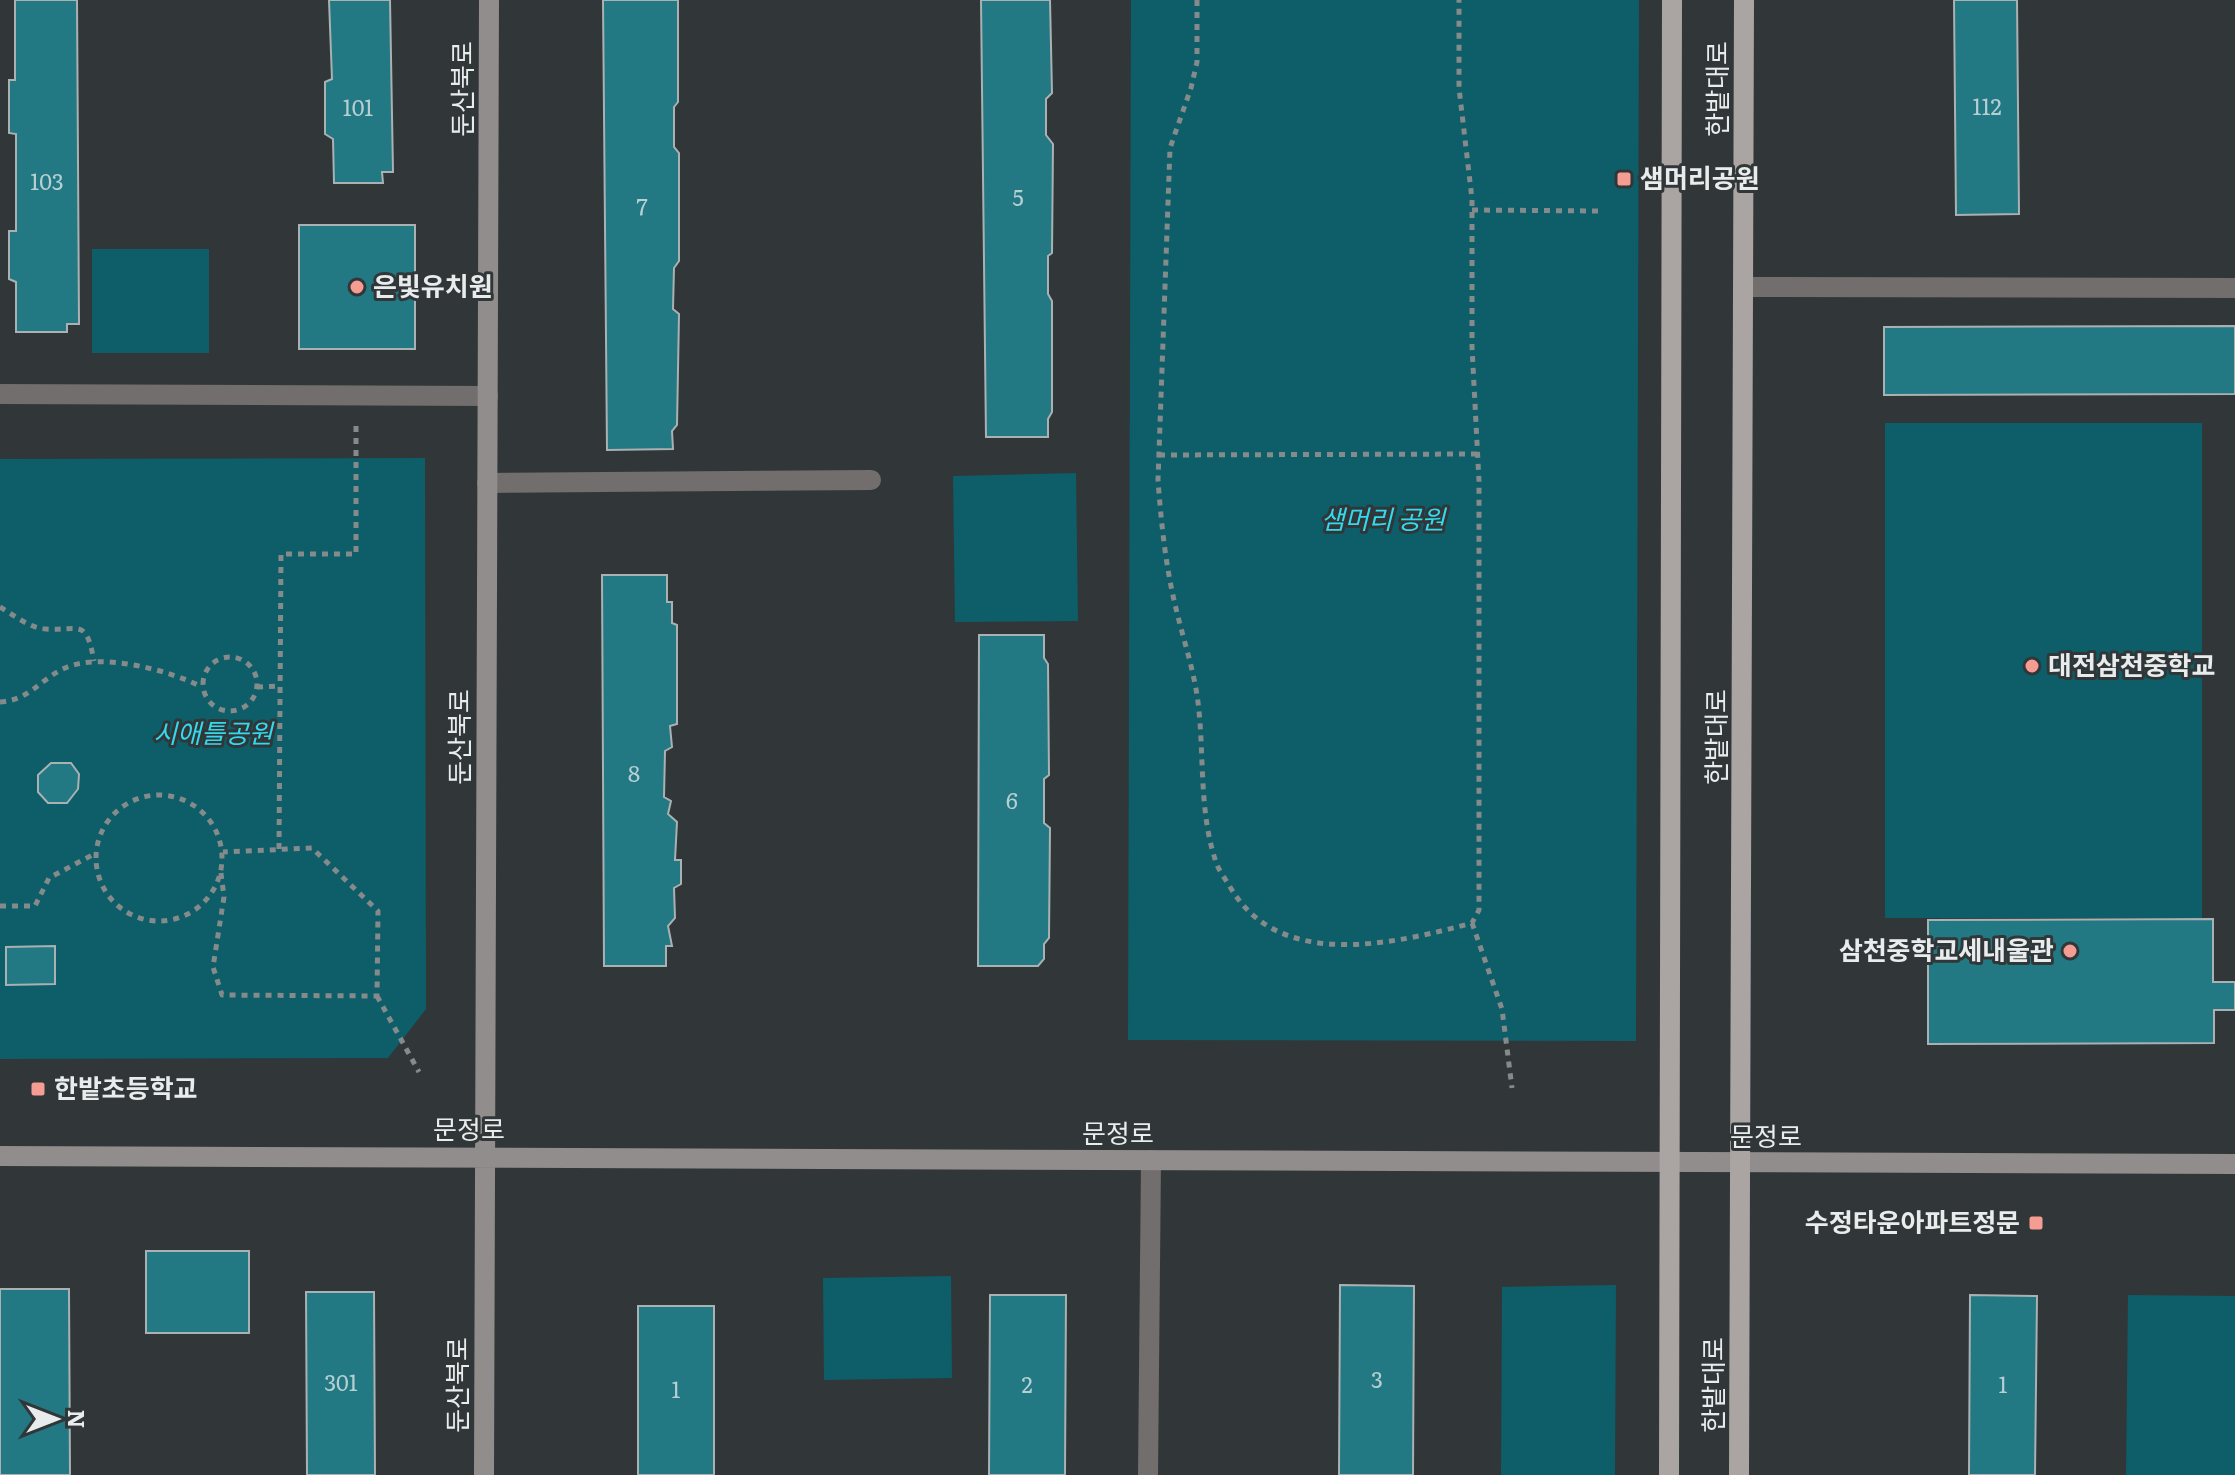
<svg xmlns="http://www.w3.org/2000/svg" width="2235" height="1475" viewBox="0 0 2235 1475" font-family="Literata,'Noto Sans KR',serif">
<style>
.green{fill:#0d5e68}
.building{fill:#227883;stroke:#a9b1b2;stroke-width:2}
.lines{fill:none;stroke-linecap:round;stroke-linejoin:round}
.path{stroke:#858a8b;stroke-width:5;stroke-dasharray:6 6;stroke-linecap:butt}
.lane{stroke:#716e6d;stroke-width:20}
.street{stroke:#716e6d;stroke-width:20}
.secondary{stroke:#918d8c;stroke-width:20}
.primary{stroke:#aaa4a3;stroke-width:20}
.poi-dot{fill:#f59c93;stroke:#313738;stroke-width:3}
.labels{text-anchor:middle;stroke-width:6;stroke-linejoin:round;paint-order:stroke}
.number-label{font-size:22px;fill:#b6cfd2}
.street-label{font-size:26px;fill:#e8eced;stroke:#313738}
.poi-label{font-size:26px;font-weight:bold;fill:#e8eced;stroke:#313738;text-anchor:start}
.park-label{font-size:26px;font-style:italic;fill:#33d9ed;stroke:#313738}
</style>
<rect width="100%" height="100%" fill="#313738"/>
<path class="green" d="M1131,0H1639L1636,1041L1128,1040Z
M92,249H209V353H92Z
M1885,423H2202V918H1885Z
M425,458L426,1009L388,1058L0,1059V459Z
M1076,473L1078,621L955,622L953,476Z
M951,1276L952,1378L824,1380L823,1278Z
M1616,1285L1615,1475H1501L1502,1287Z
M2128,1295L2235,1296V1475H2126Z"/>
<path class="building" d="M15,0H77L79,324H67V332H16V282L9,279V231H16V134L9,133V80H15Z
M329,0H390L393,172H382L383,183H334L333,139L325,134V82L332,79Z
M603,0H678V102L674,107V147L679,153V261L674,268L673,309L679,314L677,425L672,431L673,449L607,450Z
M981,0H1050L1052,93L1046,99V135L1053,144L1052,253L1048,256V294L1052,301V412L1048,419V437H986Z
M1954,0H2017L2019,214L1956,215Z
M299,225H415V349H299Z
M2235,326V394L1884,395V327Z
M602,575H667V602H672V623L677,625V724L670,726L672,747L665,751L664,797L671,801L668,814L677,822L675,860H681V884L674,888L675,918L668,926L672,946H666V966H604Z
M979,635H1044V658L1048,664L1049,775L1044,779V823L1050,828L1049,938L1044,944V959L1038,966H978Z
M51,763H71L79,774L78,789L67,803H48L38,792V775Z
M2213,919V982H2235V1010H2214V1043L1928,1044V920Z
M55,946V984L6,985V947Z
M146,1251H249V1333H146Z
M1340,1285L1414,1286L1413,1475H1339Z
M0,1289H69L70,1475H0Z
M306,1292H374L375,1475H307Z
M990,1295H1066L1065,1475H989Z
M1970,1295L2037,1296L2035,1475H1969Z
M638,1306H714V1475H638Z"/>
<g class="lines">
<path class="path" d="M1197,0V62L1191,88L1170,148L1158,480C1161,520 1165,561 1174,600C1181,632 1192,663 1197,695C1205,748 1198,807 1215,859C1217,868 1224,877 1229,885C1277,972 1394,944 1472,923L1479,910V481L1472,347V199L1459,88V0
M1472,210L1602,211
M1159,455L1478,454
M0,607C14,615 29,628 46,629C79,631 86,617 94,661
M203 684a27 27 0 1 1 54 0a27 27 0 1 1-54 0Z
M257,687L280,686
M0,702C30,700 40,679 65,668C100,652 169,670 202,687
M96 858a63 63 0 1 1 126 0a63 63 0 1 1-126 0Z
M279,849L281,554H356V426
M221,873L224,897L213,967L222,995L377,996L378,911L312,848L223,852
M0,906H35L49,878L96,853
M1472,923L1502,1009L1512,1088
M377,996L419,1072"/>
<path class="lane" d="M487,483L871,480
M1148,1475L1151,1160"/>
<path class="street" d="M1744,287L2235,288
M0,394L488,396"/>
<path class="secondary" d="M0,1156L2235,1164
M484,1475L489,0"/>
<path class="primary" d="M1669,1475L1672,0
M1739,1475L1744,0"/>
</g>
<g class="poi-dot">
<rect x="1616" y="171" width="16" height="16" rx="4"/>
<circle cx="357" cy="287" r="8"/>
<circle cx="2032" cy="666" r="8"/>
<circle cx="2070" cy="951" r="8"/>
<rect x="30" y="1081" width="16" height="16" rx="4"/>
<rect x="2028" y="1215" width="16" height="16" rx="4"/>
</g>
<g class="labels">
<g class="number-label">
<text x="1987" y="115">112</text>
<text x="358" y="116">101</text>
<text x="47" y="190">103</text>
<text x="1018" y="206">5</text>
<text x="642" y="215">7</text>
<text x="634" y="782">8</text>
<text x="1012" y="809">6</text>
<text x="1377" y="1388">3</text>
<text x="341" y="1391">301</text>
<text x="1027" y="1393">2</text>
<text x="2003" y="1393">1</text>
<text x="676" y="1398">1</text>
</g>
<g class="street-label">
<text transform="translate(463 89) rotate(-90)" y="9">둔산북로</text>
<text transform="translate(1718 89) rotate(-90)" y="9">한밭대로</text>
<text transform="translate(460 737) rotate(-90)" y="9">둔산북로</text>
<text transform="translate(1717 737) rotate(-90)" y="9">한밭대로</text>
<text x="469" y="1139">문정로</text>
<text x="1118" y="1143">문정로</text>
<text x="1766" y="1146">문정로</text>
<text transform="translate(458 1385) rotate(-90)" y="9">둔산북로</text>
<text transform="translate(1714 1385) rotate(-90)" y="9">한밭대로</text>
</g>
<g class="poi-label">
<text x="1640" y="188">샘머리공원</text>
<text x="373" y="296">은빛유치원</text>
<text x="2048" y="675">대전삼천중학교</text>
<text x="2054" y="960" text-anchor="end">삼천중학교세내울관</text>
<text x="54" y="1098">한밭초등학교</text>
<text x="2020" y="1232" text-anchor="end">수정타운아파트정문</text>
</g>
<g class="park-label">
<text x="1383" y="529">샘머리 공원</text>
<text x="213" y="743">시애틀공원</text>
</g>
</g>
<g transform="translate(56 1419) rotate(90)" stroke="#313738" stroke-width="6" paint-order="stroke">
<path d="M0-6L14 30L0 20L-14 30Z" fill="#e8eced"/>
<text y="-12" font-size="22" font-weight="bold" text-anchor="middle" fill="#e8eced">N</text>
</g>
</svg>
